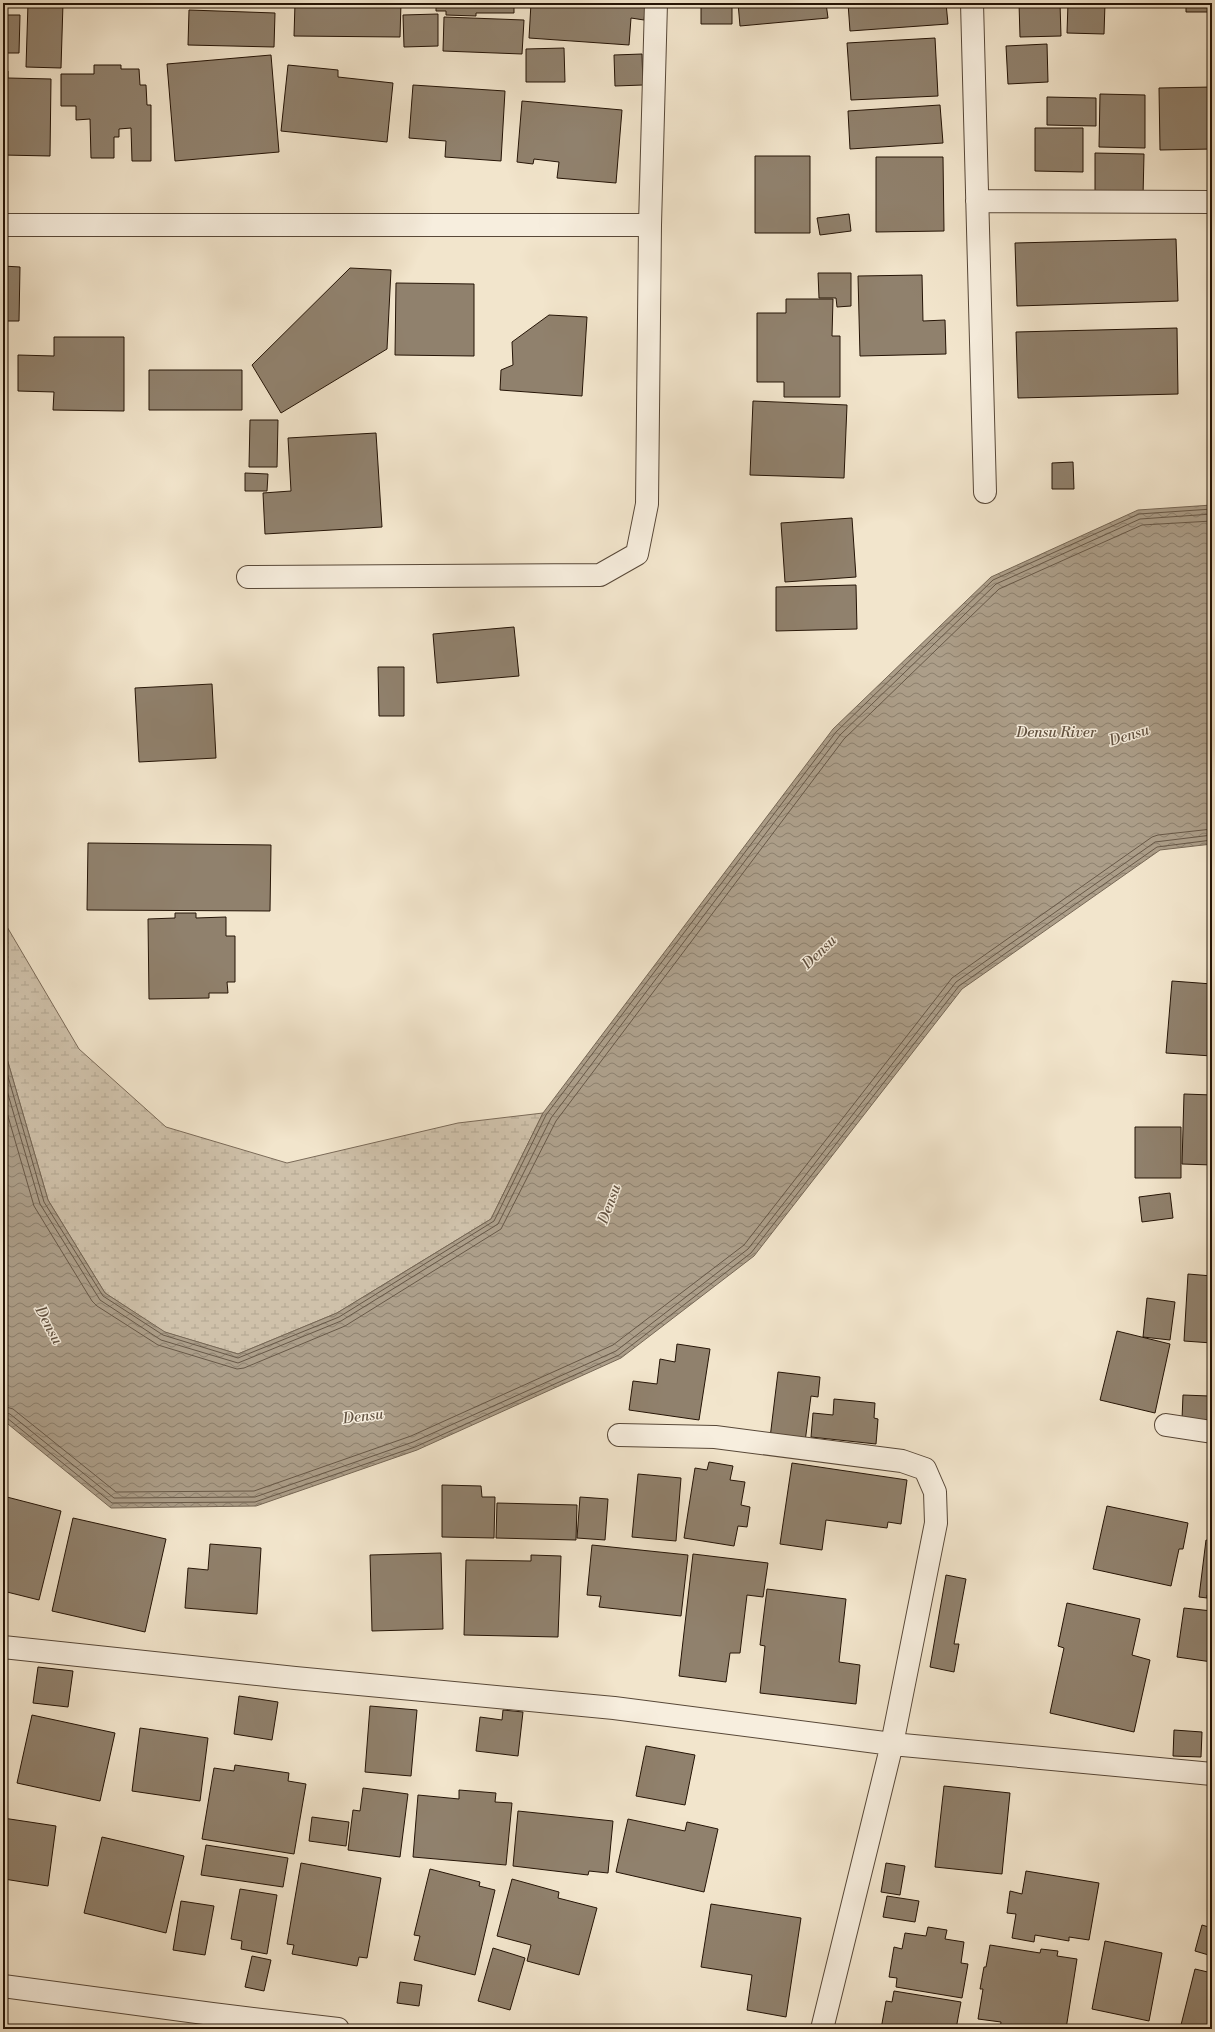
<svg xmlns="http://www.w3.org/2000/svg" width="1215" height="2032" viewBox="0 0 1215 2032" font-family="'Libre Bodoni',serif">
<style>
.wetland{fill:url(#wetland-marsh);stroke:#7a6a58}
.water{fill:url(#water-waves);stroke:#766755}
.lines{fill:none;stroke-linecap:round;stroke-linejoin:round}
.shore{stroke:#685948;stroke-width:1}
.building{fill:#90816d;stroke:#251406}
.minor-casing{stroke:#584838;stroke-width:24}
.minor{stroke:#f7eede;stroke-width:22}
.labels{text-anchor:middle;stroke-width:3;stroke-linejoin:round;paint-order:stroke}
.water-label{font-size:15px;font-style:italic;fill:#625241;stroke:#f7eede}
</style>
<defs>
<pattern id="wetland-marsh" width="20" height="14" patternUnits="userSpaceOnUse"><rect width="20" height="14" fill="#cfc1aa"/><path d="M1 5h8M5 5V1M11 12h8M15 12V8" fill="none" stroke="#b2a591"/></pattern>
<pattern id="water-waves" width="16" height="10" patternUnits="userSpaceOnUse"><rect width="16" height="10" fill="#ac9e89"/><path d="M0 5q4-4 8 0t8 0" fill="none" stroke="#8c806e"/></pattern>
</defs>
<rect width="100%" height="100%" fill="#f2e5cc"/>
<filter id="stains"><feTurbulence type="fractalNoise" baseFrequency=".005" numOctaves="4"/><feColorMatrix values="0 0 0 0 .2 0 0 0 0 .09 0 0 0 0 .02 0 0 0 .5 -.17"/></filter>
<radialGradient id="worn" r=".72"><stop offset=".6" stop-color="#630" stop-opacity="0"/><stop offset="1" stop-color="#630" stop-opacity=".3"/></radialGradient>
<path class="wetland" d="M3,920L79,1049L166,1127L287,1163L458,1123L543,1113L491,1219L337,1313L238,1354L164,1332L105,1293L48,1200L3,1045Z"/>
<path class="water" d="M1212,505V844L1160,850L962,989L754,1256L621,1358L417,1450L256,1506L111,1508L3,1420V1045L48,1200L105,1293L165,1332L238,1354L337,1313L491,1219L543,1113L833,729L991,577L1138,510Z"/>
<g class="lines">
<path class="shore" d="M3,1059L44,1202L103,1296L163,1335L238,1358L339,1317L494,1221L546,1115L836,732L993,580L1139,514L1212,509
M3,1077L40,1204L100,1300L161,1340L238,1363L341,1321L498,1224L551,1118L840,735L996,584L1140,519L1212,514
M3,1099L34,1206L92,1301L97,1306L158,1345L237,1369L244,1368L345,1326L501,1229L556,1121L844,739L999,589L1142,525L1212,521
M3,1406L13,1409L116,1492L254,1491L411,1436L613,1345L744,1245L952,978L1152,837L1158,835L1212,829
M3,1412L10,1414L114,1498L255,1497L413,1442L616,1351L748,1249L956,982L1155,842L1212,835
M3,1417L7,1418L112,1503L255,1502L415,1447L619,1355L751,1253L959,986L1157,847L1212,840"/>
</g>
<path class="building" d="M28,3H63L61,68L26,67Z
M295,3H401L400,37L294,36Z
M427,3H514V13H476V16L446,15V11H436V4Z
M531,3H646L644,20L631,18L629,45L529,38Z
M701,3H732V24H701Z
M738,3H826L828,18L740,26Z
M848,3H946L948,24L850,31Z
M1019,3H1060L1061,36L1020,37Z
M1068,3H1105L1104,34L1067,33Z
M1186,3H1212V12H1186Z
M189,10L275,13L274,47L188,45Z
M438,14V46L404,47L403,15Z
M3,15H20L19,53H3Z
M444,17L524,20L522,54L443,51Z
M935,38L938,96L851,100L847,43Z
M1047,44L1048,82L1008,84L1006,46Z
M564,48L565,82H526V49Z
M642,54L643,85L615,86L614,55Z
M271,55L279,152L175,161L167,64Z
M94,65H121V69H139L140,85H146L147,105H151V161H132L131,128L119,129V137H114V158H91L90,119L76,120V106H61V74H94Z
M288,65L338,70V77L393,83L387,142L281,131Z
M3,71H8V78L51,79L50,156L3,155Z
M413,85L505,91L501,161L445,157L446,141L409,138Z
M1212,87V149L1160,150L1159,88Z
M1100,94L1145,95V148L1099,147Z
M1047,97L1096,98V126L1047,125Z
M522,101L622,110L616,183L557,178L559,162L534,159L533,164L517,162Z
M940,105L943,143L850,149L848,111Z
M1035,128H1083V172L1035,171Z
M1095,153L1144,154L1143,197L1095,196Z
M755,156H810V233H755Z
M876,157H943L944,231L876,232Z
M849,214L851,231L820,235L817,218Z
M1176,239L1178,301L1017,306L1015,243Z
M3,266L20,267L19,321H3Z
M350,268L391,270L387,349L281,413L252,365Z
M818,273H851V306L837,307L836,298H819Z
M922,275L923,321L945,320L946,354L860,356L858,276Z
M396,283L474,284V356L395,355Z
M786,299H833L832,336H840V397H784V382H757V313H786Z
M549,315L587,317L582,396L500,390L501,370L513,365L512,342Z
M1177,328L1178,394L1018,398L1016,332Z
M54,337H124V411L53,410L54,392L18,391V355L54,356Z
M149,370H242V410H149Z
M753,401L847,405L844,478L750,475Z
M250,420H278L277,467H249Z
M376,433L382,527L265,534L263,493L291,491L288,438Z
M1073,462L1074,489H1052V463Z
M245,473L268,474L267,491H245Z
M852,518L856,577L785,582L781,523Z
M856,585L857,629L776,631V587Z
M514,627L519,676L437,683L433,634Z
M378,667H404V716H379Z
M212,684L216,758L139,762L135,688Z
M88,843L271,845L270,911L87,910Z
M175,913H196V918L226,917V936H235V982H227L228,993H209V998L149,999L148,919L175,918Z
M1172,981L1212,984V1056L1166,1053Z
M1184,1094L1212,1095V1165L1182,1164Z
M1135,1127H1181V1178H1135Z
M1170,1193L1173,1218L1142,1222L1139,1197Z
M1188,1274L1212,1276V1343L1184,1341Z
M1147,1298L1175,1302L1170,1340L1143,1337Z
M1117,1331L1170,1344L1155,1413L1100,1400Z
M677,1344L710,1349L699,1420L629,1410L633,1381L657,1384L660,1359L675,1362Z
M778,1372L820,1377L818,1397L811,1396L805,1442L770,1438Z
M1183,1395L1209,1396V1420L1182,1419Z
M834,1399L875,1403L874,1418L878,1419L876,1444L811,1437L813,1413L833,1415Z
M709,1462L733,1466L730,1480L745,1482L741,1505L750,1507L747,1527L738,1526L734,1546L684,1538L695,1468L707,1470Z
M792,1463L907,1480L901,1524L888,1522L887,1528L826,1520L822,1550L780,1544Z
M638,1474L681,1478L676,1541L632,1537Z
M442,1485L481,1486L482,1497H495L494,1538L442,1537Z
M3,1496L61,1511L39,1600L3,1591Z
M580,1497L608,1499L605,1540L577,1538Z
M497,1503L577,1505L576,1540L496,1538Z
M1107,1506L1188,1523L1183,1549H1179L1171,1586L1093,1569Z
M73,1518L166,1539L145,1632L52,1611Z
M1206,1540L1212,1541V1596L1207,1595V1598L1199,1597Z
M210,1544L261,1548L257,1614L185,1608L188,1568L208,1570Z
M592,1545L688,1555L681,1616L599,1607L601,1596L587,1595Z
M441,1553L443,1629L372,1631L370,1555Z
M693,1554L768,1563L763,1597L747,1595L740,1653H730L726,1682L679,1676Z
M531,1555L561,1556L558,1637L464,1635L466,1560L531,1561Z
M946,1575L966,1579L954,1644H959L954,1672L930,1667Z
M767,1589L846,1599L839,1662L860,1665L856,1704L760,1693L765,1646L760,1645Z
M1067,1603L1140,1619L1132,1655L1150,1660L1134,1732L1050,1713L1064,1648L1058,1646Z
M1184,1608L1212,1611V1662L1177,1657Z
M38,1667L73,1671L68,1707L33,1703Z
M239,1696L278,1702L272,1740L234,1734Z
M370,1706L417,1710L411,1776L365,1772Z
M503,1710L523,1712L518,1756L476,1751L480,1717L502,1720Z
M32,1715L115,1733L100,1801L17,1783Z
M140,1728L208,1738L200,1801L132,1791Z
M1174,1730L1202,1732L1201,1757L1173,1756Z
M646,1746L695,1755L685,1805L636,1796Z
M235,1765L289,1773L288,1781L306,1784L294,1854L202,1839L214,1768L234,1771Z
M944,1786L1010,1793L1002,1874L935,1867Z
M363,1788L408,1794L400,1857L348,1850L353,1810L360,1811Z
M459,1790L496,1793L495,1802L512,1803L506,1865L413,1857L418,1795L459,1799Z
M518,1811L613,1821L608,1873L589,1871L588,1875L513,1866Z
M312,1817L349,1822L346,1846L309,1841Z
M3,1818L56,1826L48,1886L4,1879Z
M628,1819L685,1831L687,1822L718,1829L704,1892L616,1872Z
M102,1837L184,1856L166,1933L84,1913Z
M206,1845L288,1858L283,1887L201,1875Z
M301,1863L381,1878L367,1958L359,1957L357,1966L292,1954L294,1945L287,1944Z
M886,1863L905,1866L900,1895L881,1892Z
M430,1869L480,1882L479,1886L495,1890L475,1975L414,1960L420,1936L414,1935Z
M1026,1871L1099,1883L1089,1940L1069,1937V1941L1035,1935L1034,1942L1012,1938L1016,1914L1007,1913L1010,1891L1022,1894Z
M512,1879L559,1892L558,1898L597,1908L579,1975L527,1961L531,1945L497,1936Z
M240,1889L277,1895L267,1954L241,1949L242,1941L231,1939Z
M887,1896L919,1901L915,1922L883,1917Z
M181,1901L214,1906L205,1955L173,1950Z
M711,1904L801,1918L786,2017L747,2010L752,1975L701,1967Z
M1202,1925L1212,1928V1956L1195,1951Z
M928,1927L947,1930L945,1939L964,1942L961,1963L968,1964L962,1998L896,1987L897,1978L889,1977L894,1947L902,1949L905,1933L926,1936Z
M1105,1941L1162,1953L1149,2021L1092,2009Z
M990,1945L1040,1953L1041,1949L1058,1951L1057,1956L1077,1959L1066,2029H1000L1001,2022L978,2019L983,1989H980L984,1967H986Z
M493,1948L525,1958L510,2010L478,2001Z
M252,1956L271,1960L264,1991L245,1987Z
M1195,1969L1212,1973V2029H1180Z
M400,1982L422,1985L419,2006L397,2003Z
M894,1991L961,2002L956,2029H881L886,2001L892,2002Z"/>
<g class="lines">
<defs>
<path id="minor" d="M972,3L985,492
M977,201L1212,202
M3,225H650
M248,577L600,575L637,554L647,504L650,225L656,3
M1166,1425L1212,1432
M619,1435L715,1437L902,1461L925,1469L935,1492L936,1523L892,1744L822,2029
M3,1647L295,1678L614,1708L892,1744L1212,1774
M3,1986L212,2014L338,2029"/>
</defs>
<use href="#minor" class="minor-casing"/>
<use href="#minor" class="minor"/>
</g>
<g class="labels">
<g class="water-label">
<text x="1056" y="737">Densu River</text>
<text transform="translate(1129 735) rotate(-17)" y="5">Densu</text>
<text transform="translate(819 952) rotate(-44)" y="5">Densu</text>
<text transform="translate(609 1204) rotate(-70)" y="5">Densu</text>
<text transform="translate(49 1325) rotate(62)" y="5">Densu</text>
<text transform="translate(363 1416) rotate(-7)" y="5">Densu</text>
</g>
</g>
<rect width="1215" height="2032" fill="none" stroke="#f2e5cc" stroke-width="16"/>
<rect x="4" y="4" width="1207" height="2024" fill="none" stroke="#251406" stroke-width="2"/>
<rect x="8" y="8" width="1199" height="2016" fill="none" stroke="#251406"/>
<rect width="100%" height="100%" filter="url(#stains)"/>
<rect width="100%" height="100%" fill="url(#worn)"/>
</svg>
